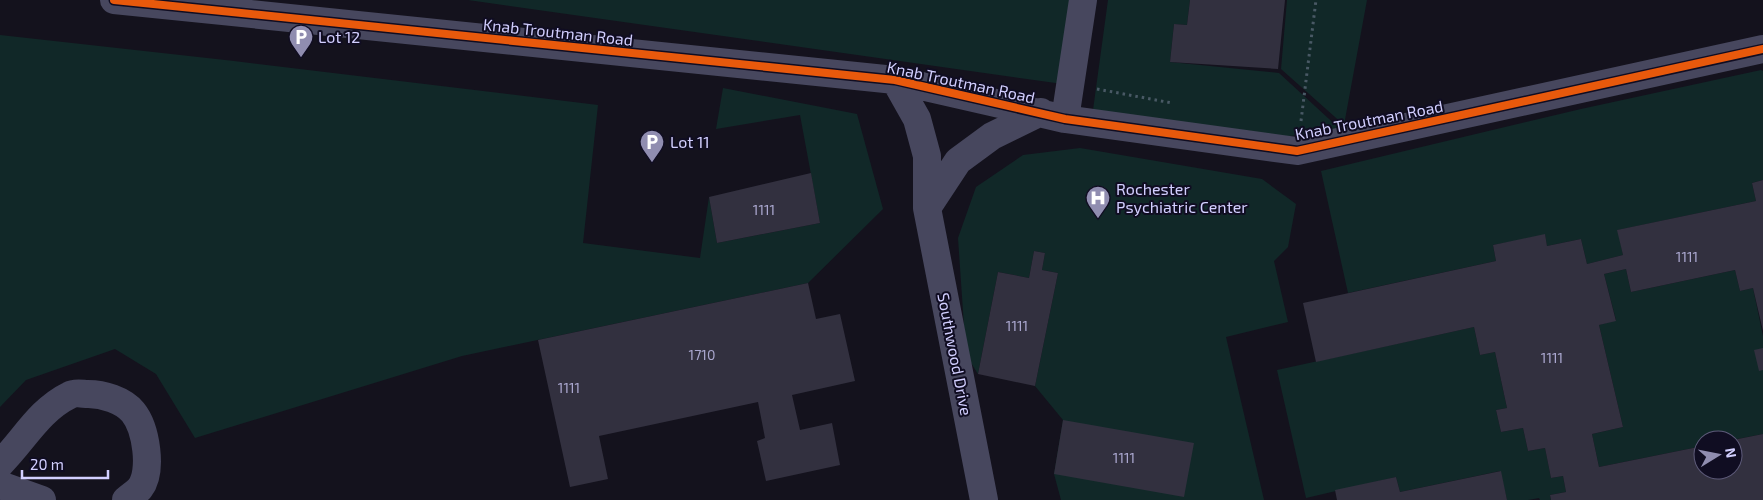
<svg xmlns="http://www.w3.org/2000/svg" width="1763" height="500" viewBox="0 0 1763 500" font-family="'Exo 2',sans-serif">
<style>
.green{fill:#112828}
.building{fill:#32303f}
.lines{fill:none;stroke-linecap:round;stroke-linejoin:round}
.path{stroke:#495965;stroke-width:3;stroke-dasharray:2.5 4;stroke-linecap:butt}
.minor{stroke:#47475e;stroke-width:28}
.cycleway-casing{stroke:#100d22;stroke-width:11}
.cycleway{stroke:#e8590c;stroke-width:8}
.labels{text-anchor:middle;stroke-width:4;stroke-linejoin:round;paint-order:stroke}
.number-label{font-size:14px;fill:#aaa7cf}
.street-label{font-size:16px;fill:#d2cfff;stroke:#100d22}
.poi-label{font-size:16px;fill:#d2cfff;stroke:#100d22;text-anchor:start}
</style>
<rect width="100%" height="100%" fill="#14121d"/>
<path class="green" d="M468,0H1081L1070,85Z
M1108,0H1190L1187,25L1174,24L1170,62L1279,73L1341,130L1281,137L1093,110Z
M1287,0H1367L1344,125L1281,69Z
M0,35L234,61L598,105L583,243L700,258L709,197L717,243L820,223L800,115L716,129L723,88L857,114L883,209L808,283L462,356L195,438L156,374L115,349L26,380L0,407Z
M1761,70L1763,71V180L1752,183L1756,201L1618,230L1623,255L1587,264L1581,239L1547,246L1545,235L1493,245L1496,261L1348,293L1321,171L1581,109Z
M1080,148L1262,179L1296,204L1288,247L1274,261L1288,322L1226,337L1264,500H1061L1054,474L1063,420L1035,386L1058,273L1042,270L1045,253L1034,251L1029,278L998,272L978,374L966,355L958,238L976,187L1023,155Z
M1626,269L1631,292L1735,270L1740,291L1753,288L1763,336V434L1732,440H1703V446L1599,467L1592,434L1623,427L1599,325L1616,320L1604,274Z
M1474,327L1480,355L1495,352L1507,408L1496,410L1501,432L1523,428L1528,451L1545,448L1551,478L1563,476L1566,492L1550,495L1551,500H1540L1539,498L1528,500H1507L1500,471L1400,492L1396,477L1306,498L1277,370Z"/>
<path class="building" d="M1190,0H1285L1278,69L1170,62L1174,24L1187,25Z
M811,173L820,223L717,243L709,197Z
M1763,180V331L1753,288L1740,291L1735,270L1631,292L1626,269L1604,274L1616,321L1599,325L1623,427L1592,434L1599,467L1703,446V470H1733V440L1763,434V500H1551L1550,495L1566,492L1563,476L1551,478L1545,448L1528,451L1523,428L1501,432L1496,410L1507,408L1495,352L1480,355L1474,327L1316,362L1303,303L1496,261L1493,245L1545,234L1547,246L1581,239L1587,264L1623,255L1617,230L1756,201L1752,183Z
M1034,251L1045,253L1042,270L1058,273L1035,386L978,374L998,272L1029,278Z
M808,283L816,319L840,314L855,381L792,395L800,430L832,423L840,465L766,481L757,441L765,438L758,402L599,436L608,479L570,487L538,340Z
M1763,348V370L1759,371L1754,350Z
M1063,420L1194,443L1184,497L1054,474Z
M1501,471L1507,500H1337L1335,490L1396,477L1400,492Z"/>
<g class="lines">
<path class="path" d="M1097,89L1172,103
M1301,121L1316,0"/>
<path class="minor" d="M114,0L895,80L1065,119L1297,151L1763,49
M895,80L917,119L927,156V208L984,500
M1065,119L1083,0
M927,208L958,161L992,136L1041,112
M0,464C24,440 39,410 70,395C75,392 83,394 88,394C103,394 123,400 133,412C146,428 153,471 140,488C137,492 130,496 126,500
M0,485L42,500"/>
<defs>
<path id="cycleway" d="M114,0L895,80L1065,119L1297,151L1763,49"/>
</defs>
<use href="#cycleway" class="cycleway-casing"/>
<use href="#cycleway" class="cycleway"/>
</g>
<defs>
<symbol id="parking-pin" viewBox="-11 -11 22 30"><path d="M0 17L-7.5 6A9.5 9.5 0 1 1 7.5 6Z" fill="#908db0" stroke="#100d22"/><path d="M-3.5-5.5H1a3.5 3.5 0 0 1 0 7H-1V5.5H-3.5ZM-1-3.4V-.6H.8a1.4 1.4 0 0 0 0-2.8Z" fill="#fff"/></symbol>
<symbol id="hospital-pin" viewBox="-11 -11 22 30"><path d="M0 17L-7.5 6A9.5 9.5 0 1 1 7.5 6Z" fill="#908db0" stroke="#100d22"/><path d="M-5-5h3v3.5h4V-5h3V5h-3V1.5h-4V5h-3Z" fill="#fff"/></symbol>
</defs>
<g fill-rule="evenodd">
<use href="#parking-pin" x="287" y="23" width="28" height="38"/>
<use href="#parking-pin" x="638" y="128" width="28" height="38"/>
<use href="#hospital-pin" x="1084" y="184" width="28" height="38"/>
</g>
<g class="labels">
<g class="number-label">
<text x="764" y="215">1111</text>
<text x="1687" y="262">1111</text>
<text x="1017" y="331">1111</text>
<text x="702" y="360">1710</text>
<text x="1552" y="363">1111</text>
<text x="569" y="393">1111</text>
<text x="1124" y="463">1111</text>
</g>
<g class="street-label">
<text transform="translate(558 32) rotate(6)" y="6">Knab Troutman Road</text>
<text transform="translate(961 82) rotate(12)" y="6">Knab Troutman Road</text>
<text transform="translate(1369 120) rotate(-11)" y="6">Knab Troutman Road</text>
<text transform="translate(955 354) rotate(79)" y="6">Southwood Drive</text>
</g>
<g class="poi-label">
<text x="318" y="43">Lot 12</text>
<text x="670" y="148">Lot 11</text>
<text x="1116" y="195">Rochester<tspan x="1116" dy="18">Psychiatric Center</tspan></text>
</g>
</g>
<g transform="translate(1718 455) rotate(80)"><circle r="24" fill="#100d22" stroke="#5e5b7a"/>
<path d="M0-4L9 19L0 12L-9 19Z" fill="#908db0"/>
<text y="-8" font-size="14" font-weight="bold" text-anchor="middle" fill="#d2cfff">N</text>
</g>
<path d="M22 470v8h86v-8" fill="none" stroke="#d2cfff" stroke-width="2.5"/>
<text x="30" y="470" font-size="15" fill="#d2cfff" stroke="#100d22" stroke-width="4" paint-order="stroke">20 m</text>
</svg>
